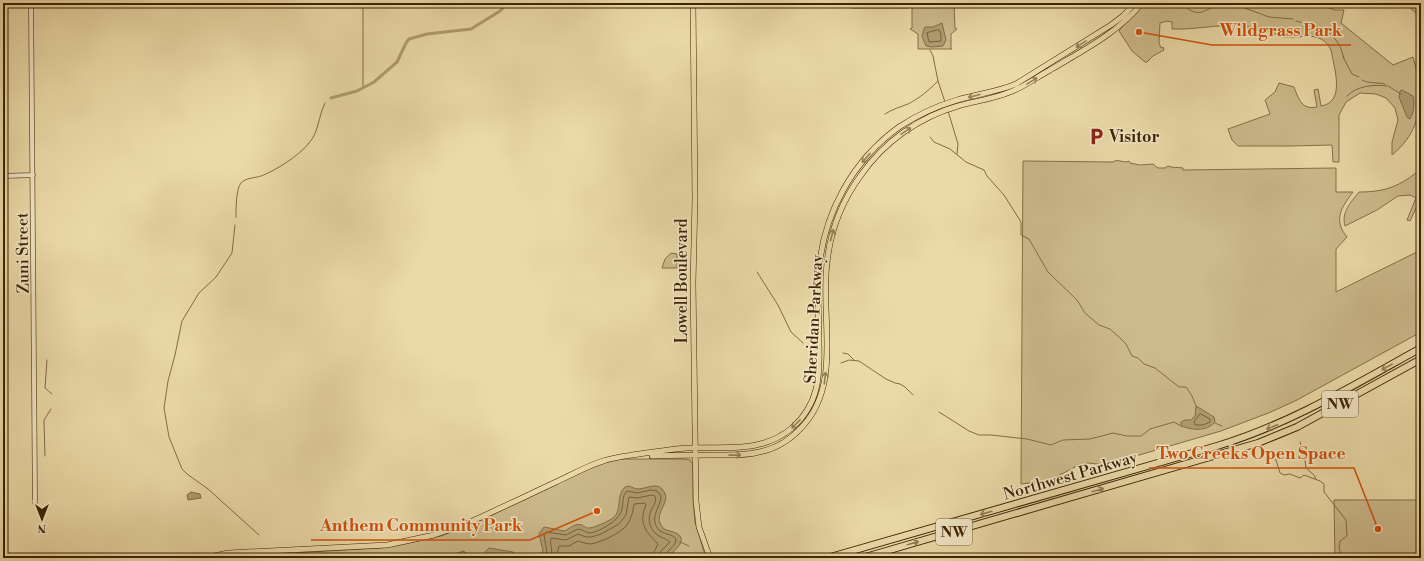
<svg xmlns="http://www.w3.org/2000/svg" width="1424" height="561" viewBox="0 0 1424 561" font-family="'Libre Bodoni',serif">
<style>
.green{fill:#cdbb8c;stroke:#856f48}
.water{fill:#b09c70;stroke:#826c45}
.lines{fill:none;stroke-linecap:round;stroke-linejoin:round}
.shore{stroke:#76603a;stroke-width:1}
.stream{stroke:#826c45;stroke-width:1}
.canal{stroke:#b09c70;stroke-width:3}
.minor-casing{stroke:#68512d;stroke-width:5.5}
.major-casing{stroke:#3d2304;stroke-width:6}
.highway-casing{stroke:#3d2304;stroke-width:8}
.minor{stroke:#f2e7c6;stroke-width:4}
.major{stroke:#ebdaa8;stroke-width:5}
.highway{stroke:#ebdaa8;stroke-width:6}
.oneway{stroke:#947e56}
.labels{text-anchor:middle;stroke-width:3;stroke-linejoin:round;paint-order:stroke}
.shield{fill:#f2e7c6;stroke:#735e3e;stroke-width:1}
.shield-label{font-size:15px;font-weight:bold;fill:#3d2304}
.poi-label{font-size:16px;font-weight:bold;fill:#3d2304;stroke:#f2e7c6;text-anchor:start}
.street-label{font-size:16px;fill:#3d2304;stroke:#f2e7c6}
.leader{fill:none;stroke:#ce510b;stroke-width:1.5}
.callout-dot{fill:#ce510b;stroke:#f2e7c6;stroke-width:1.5}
.callout-label{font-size:17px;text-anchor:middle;font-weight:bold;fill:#ce510b;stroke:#f2e7c6;stroke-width:3;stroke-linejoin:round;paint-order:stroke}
</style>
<rect width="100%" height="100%" fill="#ebdaa8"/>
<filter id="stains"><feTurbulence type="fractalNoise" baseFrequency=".005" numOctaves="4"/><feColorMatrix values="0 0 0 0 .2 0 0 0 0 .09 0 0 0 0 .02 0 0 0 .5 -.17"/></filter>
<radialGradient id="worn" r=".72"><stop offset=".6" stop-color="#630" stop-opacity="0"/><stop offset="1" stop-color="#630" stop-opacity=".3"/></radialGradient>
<path class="green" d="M912,3H954L955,28L957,29L951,34V48L952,49H918V34L910,29L912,28Z
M1144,3H1195L1199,6L1201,3H1319L1335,10H1344L1341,23L1393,65L1413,57C1424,95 1424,129 1392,155V142L1398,120L1395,108L1386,98L1376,94L1360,93L1346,102L1339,115V162H1333L1332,145L1290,146H1238L1232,140L1228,129L1270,114L1265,100L1275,92L1279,83L1294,87C1299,100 1302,110 1317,107L1314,90L1318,89L1321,106C1346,102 1334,68 1331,50C1320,29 1303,39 1285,37C1279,36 1273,33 1267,31C1259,28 1249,27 1240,26C1217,24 1195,30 1172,29V22L1167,21L1160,23L1159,43L1161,48L1163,47L1164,50L1153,56L1147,62H1145L1132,51L1119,31C1121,27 1140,9 1144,3Z
M1405,3H1421V18Z
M1023,161L1113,162C1118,158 1124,164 1129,161L1130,163L1140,165L1153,164L1158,168H1165L1168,166C1172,168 1177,167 1183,168V170L1336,168V192H1353C1341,208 1333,220 1347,237L1336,249V292L1421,250V332L1297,400L1271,412L1221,431L1105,465L1088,463L1079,465L1048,481L1021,484Z
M1421,169V200H1420L1410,221L1407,220L1416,198L1410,195L1398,196L1377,210L1345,226C1341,212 1351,202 1359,192C1386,192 1400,186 1421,169Z
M671,253L677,254V268H662L665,259Z
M620,459H685L690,460L693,464V499L695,522L706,558H260V555L380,548L399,545L441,536L475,523L589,469L608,462Z
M1334,500H1421V558H1335Z"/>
<path class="water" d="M942,23L946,40L943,46L932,47L926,46L922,36L924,29L925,27H933Z
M1402,90L1413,96C1415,103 1414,112 1410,119L1407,117L1399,97L1400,91Z
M1196,406L1214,417L1215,422C1206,432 1193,430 1181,426V422L1185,420H1191L1195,416Z
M629,486C632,487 635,489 638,489C646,489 656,482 662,489C675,503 649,513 664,529C668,531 672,531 676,533C690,540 672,553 666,558H526L538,555L543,551L539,534L544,527L565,531C570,528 575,523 582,525C584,526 586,528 588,528C592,529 609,521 613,518C623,510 615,497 625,487Z
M191,492L200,494L201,498L188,500L187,495Z
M489,548L513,552L517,558H479Z
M463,551L465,552L467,558H446Z"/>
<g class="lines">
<path class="shore" d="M938,30L940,31L941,36V41L929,42L927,33Z
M1201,414L1210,419V422L1203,425H1195L1194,422L1199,415Z
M541,558L547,552L544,535L546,532L566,535L578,529C582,529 586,533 590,533C599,532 618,521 621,512C624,505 621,497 627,491L637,493L651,490L657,491L661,496C661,507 649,517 658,529C663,535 672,533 676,539C675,550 665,549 664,558
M549,558C555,551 549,545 551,538L566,540L578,534L586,537H591L601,534L619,524L626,515L629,497L637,498L652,495L655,496C657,503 653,505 651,511C647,519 650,529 656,534C661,538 667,539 670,542L661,551L659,558
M556,558L559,546H569L578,541C582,542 586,544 590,544C600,543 621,533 627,525C631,519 633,512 634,504L645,503L646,505C638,523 646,532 658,544L654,552L653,558"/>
<path class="stream" d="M846,3L852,8H908
M1184,3C1185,7 1186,8 1190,10C1202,17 1208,7 1219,5C1225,3 1232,4 1238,6
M1242,7L1269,17L1293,19
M363,8V88
M1296,21C1312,25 1329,28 1338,43C1341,47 1342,53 1344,58
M1343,57L1352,74L1359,77
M1362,80C1369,84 1377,82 1385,84
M938,81L945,102
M1388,86L1401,94
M1347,96C1356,86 1374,84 1387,86
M948,111L958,144L957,154
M885,114C893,109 900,107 908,104C920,98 929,90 938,81L933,56L930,50
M930,137L934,142L950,149L966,162L984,170L987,176L1004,195L1021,222V235L1029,239L1048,272L1077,300L1085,313L1099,325L1110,329L1119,337L1126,344L1132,356L1138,358L1144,364L1155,368L1179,387H1186L1192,396L1196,406
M236,217C236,208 236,189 241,183C245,178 255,178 261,176C275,171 300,155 309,143C319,132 318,117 325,103
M235,225L232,253L216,277L199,293L182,321L175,355L168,381L164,408L169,437L182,469L187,474L208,489L259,535
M757,272L778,305L791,332L803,343
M843,353L848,354L854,360
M47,360L45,388L52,394
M841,363L849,360L859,361L886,379L895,383L900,384L905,387L913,395
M939,412L969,431L979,435H991L1027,439L1051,445L1063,440L1090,439L1113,433L1127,436H1141L1150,429L1174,422L1181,426
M1215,423L1222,426
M1300,442L1304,454L1306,468L1314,475L1316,479
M45,456L44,420L51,409
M1272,457L1276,460L1280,473L1284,475L1290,474L1300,478L1304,475L1320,481L1324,484V492L1346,520L1347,536L1340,541L1339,548L1342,557L1345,558
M680,542L689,546"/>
<path class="canal" d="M331,98L357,91L374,82L397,62L406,43L409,39L427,34L471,29L500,11L508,3"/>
<defs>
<path id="minor" d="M31,3L35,502
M3,176L33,175"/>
<path id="major" d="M693,3L695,199L693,283L696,501L699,527L710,558
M652,456C672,455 693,455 713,455C728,455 744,456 759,452C775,449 790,440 801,428C843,385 820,318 827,263C830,232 842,201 861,175C884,142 919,117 958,106C976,101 993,99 1010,92C1024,87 1037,77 1050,70C1082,51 1118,33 1142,3
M205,558L228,553L387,545L434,535L468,523C497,510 526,496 556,482C571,475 587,466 603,461C615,457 627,456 639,454C655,452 671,449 687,448C724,446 761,454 792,428C819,404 820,377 819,343C819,319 817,295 819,271C823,214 853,160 899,127C917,115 937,106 957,100C977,94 997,92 1016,84L1111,25L1123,16L1135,3"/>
<path id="highway" d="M827,558L1217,446C1290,424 1354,385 1421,348
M862,558L1258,443L1297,427L1421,359"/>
</defs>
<use href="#minor" class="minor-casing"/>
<use href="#major" class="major-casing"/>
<use href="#highway" class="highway-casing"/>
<use href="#minor" class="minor"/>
<use href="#major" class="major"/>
<use href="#highway" class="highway"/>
</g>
<defs><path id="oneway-shaft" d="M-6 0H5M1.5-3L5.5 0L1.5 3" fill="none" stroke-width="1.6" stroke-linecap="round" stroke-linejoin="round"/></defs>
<g class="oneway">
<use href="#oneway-shaft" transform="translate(1081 44) rotate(148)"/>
<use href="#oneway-shaft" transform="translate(1032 81) rotate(-32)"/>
<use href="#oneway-shaft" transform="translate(974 96) rotate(166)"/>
<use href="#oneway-shaft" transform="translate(906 131) rotate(-34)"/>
<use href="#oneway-shaft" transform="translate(866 158) rotate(131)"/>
<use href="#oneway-shaft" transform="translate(832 235) rotate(-75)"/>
<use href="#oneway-shaft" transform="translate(1387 367) rotate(151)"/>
<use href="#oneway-shaft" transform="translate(825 378) rotate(-83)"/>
<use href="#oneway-shaft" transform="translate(796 424) rotate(135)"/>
<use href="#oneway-shaft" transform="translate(1272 427) rotate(157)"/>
<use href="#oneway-shaft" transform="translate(735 455) rotate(-1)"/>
<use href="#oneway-shaft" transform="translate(1098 490) rotate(-16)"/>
<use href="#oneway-shaft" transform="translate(986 513) rotate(164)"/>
<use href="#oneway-shaft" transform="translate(913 543) rotate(-16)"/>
</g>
<defs>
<symbol id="parking-bare" viewBox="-9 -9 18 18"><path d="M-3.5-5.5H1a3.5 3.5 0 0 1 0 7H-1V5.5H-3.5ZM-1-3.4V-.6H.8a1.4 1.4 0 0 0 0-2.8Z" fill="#8f2418" stroke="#f2e7c6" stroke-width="2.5" paint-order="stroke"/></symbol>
</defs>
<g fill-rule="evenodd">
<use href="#parking-bare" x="1084" y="124" width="25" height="25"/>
</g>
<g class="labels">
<g class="shield">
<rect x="1322" y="391" width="36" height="26" rx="3"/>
<rect x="936" y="519" width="36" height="26" rx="3"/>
</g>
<g class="shield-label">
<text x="1340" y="409">NW</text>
<text x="954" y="537">NW</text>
</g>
<g class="poi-label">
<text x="1109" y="142">Visitor</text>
</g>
<g class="street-label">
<text transform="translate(22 253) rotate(-91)" y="6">Zuni Street</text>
<text transform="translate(681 281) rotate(-90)" y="6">Lowell Boulevard</text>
<text transform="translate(813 319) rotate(-87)" y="6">Sheridan Parkway</text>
<text transform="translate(1070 475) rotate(-16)" y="6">Northwest Parkway</text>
</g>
</g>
<path class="leader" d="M1139 32L1212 45H1351M1378 529L1354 468H1149M597 511L530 540H311"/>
<g class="callout-dot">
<circle cx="1139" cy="32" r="4"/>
<circle cx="1378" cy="529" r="4"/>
<circle cx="597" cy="511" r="4"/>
</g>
<g class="callout-label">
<text x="1281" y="36">Wildgrass Park</text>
<text x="1251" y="459">Two Creeks Open Space</text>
<text x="421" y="531">Anthem Community Park</text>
</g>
<rect width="1424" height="561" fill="none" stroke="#ebdaa8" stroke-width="16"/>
<rect x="4" y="4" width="1416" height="553" fill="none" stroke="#3d2304" stroke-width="2"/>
<rect x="8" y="8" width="1408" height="545" fill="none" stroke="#3d2304"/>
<g transform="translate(42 519) rotate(180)" stroke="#f2e7c6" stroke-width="3" paint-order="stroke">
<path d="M0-3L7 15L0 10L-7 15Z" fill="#3d2304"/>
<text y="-6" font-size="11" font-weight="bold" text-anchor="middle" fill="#3d2304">N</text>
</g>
<rect width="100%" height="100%" filter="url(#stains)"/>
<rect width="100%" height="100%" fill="url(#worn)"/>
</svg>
